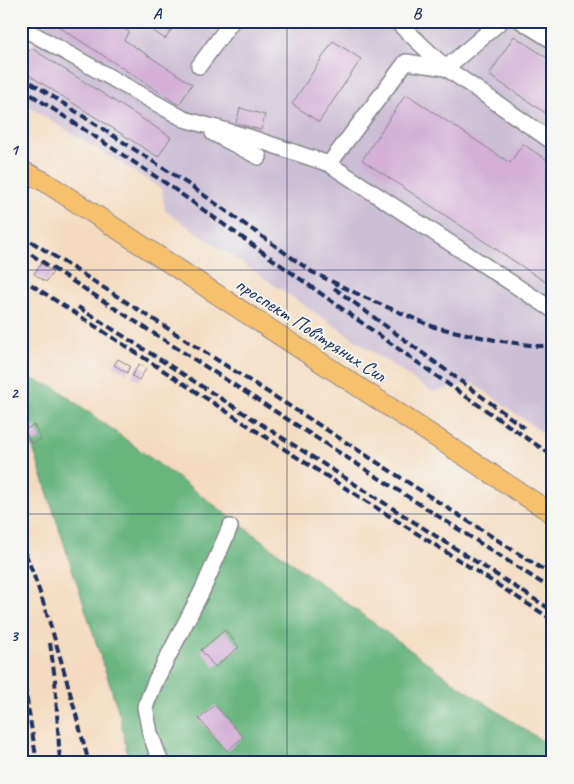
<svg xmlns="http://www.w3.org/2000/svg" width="574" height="784" viewBox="0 0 574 784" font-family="Caveat,sans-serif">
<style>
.industrial{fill:#ccbed4}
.forest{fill:#68b57e;stroke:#42726e}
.building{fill:#d4b0d8}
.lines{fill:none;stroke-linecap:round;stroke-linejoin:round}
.minor-casing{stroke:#88858e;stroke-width:18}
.major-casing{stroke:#88858e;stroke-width:21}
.minor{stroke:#fff;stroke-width:15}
.major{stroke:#f7c06c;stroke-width:19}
.rail{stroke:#1b2f5e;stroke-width:4;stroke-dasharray:8 4;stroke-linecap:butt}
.grid{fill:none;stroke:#1b2f5e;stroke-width:1;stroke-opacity:0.55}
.labels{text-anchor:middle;stroke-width:4;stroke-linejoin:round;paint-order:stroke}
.street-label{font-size:20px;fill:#1b2f5e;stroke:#f6f6f2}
.neatline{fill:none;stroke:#1b2f5e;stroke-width:2}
.grid-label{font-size:16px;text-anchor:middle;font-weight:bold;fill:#1b2f5e}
</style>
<rect width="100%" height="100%" fill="#f6f6f2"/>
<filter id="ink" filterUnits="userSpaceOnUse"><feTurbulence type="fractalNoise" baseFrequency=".02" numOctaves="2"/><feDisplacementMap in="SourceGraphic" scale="10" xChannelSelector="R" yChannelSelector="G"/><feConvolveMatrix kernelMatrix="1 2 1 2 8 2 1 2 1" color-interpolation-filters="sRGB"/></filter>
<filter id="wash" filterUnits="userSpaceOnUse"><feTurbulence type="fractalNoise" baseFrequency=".0096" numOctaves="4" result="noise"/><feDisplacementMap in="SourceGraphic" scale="20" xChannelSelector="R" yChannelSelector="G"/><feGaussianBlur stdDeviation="1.12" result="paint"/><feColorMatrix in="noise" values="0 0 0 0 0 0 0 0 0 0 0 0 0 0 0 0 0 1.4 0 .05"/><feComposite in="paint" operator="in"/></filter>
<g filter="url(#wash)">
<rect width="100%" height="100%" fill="#f4dbbf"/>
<path class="industrial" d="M44,21H553V440L473,383L432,392L165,211L162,189L21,102V68L45,22Z"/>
<path class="forest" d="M21,375L56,388L456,684L553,748V763H129L120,716L21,411Z"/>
<g id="blocks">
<path class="building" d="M50,21H113L129,32L124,40L192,84L179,105Z
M139,21H169L175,25L165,39Z
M514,36L553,62V118L489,75Z
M333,41L361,59L319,122L292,104Z
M31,48L171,137L158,157L21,70V64Z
M406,94L510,163L523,144L553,164V175L546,184L553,189V287L362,160Z
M240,108L265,115L261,130L236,123Z
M41,264L53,272L46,282L34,274Z
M118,359L130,366L127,373L114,365Z
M139,364L146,369L139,380L132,376Z
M34,425L41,439L32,444L24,430Z
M225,630L239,647L215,667L201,650Z
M215,705L243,737L227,751L199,719Z
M190,757L194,763H181Z"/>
</g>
</g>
<g filter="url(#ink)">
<use href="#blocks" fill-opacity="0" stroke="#88858e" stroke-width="1"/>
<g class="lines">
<defs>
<path id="minor" d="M396,21L446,68L553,142
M521,21L553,41
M21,27L184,119L252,138L329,164L406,62L446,68L501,21
M199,66L232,21
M213,133L259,157
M329,164L553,310
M161,763L150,733L145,707L156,680L203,589L230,527"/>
<path id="major" d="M21,170L45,182L553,514"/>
</defs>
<use href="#minor" class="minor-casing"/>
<use href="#major" class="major-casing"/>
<use href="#minor" class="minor"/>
<use href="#major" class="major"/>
<path class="rail" d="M21,76L191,186L312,272L366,298L434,327L495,340L536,346H553
M21,88L167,184L452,387L553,456
M21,235L313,421L553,576
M21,248L553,590
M21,278L295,456L553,620
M334,288L526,429
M78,307L553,611
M21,542C50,613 69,689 89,763
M50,643L55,679L60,763
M21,662L37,763
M21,727L26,763"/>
</g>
</g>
<path class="grid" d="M287,21V763M21,270H553M21,514H553"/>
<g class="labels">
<g class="street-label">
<text transform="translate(311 329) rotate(33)" y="7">проспект Повітряних Сил</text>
</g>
</g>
<rect width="574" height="784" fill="none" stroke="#f6f6f2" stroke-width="55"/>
<rect x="28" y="28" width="518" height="728" class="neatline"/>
<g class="grid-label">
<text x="157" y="19">A</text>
<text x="417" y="19">B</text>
<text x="14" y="155">1</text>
<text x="14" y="398">2</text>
<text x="14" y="641">3</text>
</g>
</svg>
